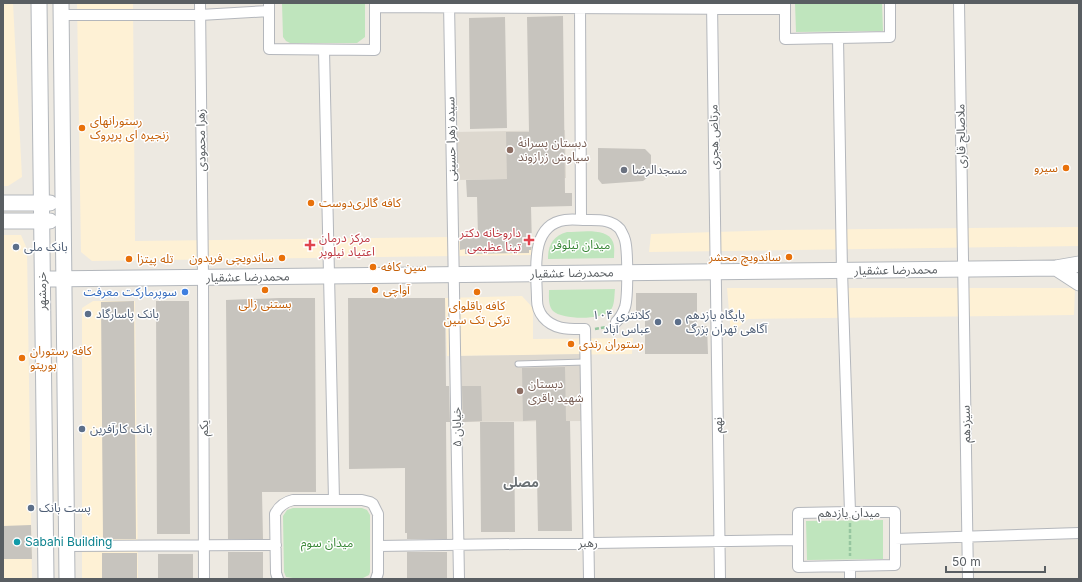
<svg xmlns="http://www.w3.org/2000/svg" width="1082" height="582" viewBox="0 0 1082 582" font-family="Inter,'Noto Sans Arabic',sans-serif">
<style>
.commercial{fill:#fef1d5}
.education{fill:#ddd8cf}
.green{fill:#bfe5bd}
.building{fill:#c7c4be}
.lines{fill:none;stroke-linecap:round;stroke-linejoin:round}
.lane-casing{stroke:#b4b7bc;stroke-width:7}
.street-casing{stroke:#b4b7bc;stroke-width:12}
.secondary-casing{stroke:#b3b7bc;stroke-width:17}
.path{stroke:#96c6a0;stroke-width:2.5;stroke-dasharray:4 2;stroke-linecap:butt}
.lane{stroke:#fff;stroke-width:5}
.street{stroke:#fff;stroke-width:10}
.secondary{stroke:#fff;stroke-width:15}
.food-dot{fill:#e8710a;stroke:#fff;stroke-width:1.5}
.education-dot{fill:#8d6e63;stroke:#fff;stroke-width:1.5}
.worship-dot{fill:#6b7280;stroke:#fff;stroke-width:1.5}
.health-dot{fill:#e0444e;stroke:#fff;stroke-width:1.5}
.service-dot{fill:#5c6f8a;stroke:#fff;stroke-width:1.5}
.shop-dot{fill:#3f7fe0;stroke:#fff;stroke-width:1.5}
.culture-dot{fill:#0f9aa8;stroke:#fff;stroke-width:1.5}
.labels{text-anchor:middle;stroke-width:3;stroke-linejoin:round;paint-order:stroke}
.food-label{font-size:12px;fill:#c56008;stroke:#fff;text-anchor:start}
.street-label{font-size:12px;fill:#595e62;stroke:#fff}
.education-label{font-size:12px;fill:#785e54;stroke:#fff;text-anchor:start}
.worship-label{font-size:12px;fill:#5b616d;stroke:#fff;text-anchor:start}
.health-label{font-size:12px;fill:#be3a42;stroke:#fff;text-anchor:end}
.park-label{font-size:12px;fill:#378635;stroke:#fff}
.service-label{font-size:12px;fill:#4e5e75;stroke:#fff;text-anchor:start}
.shop-label{font-size:12px;fill:#366cbe;stroke:#fff;text-anchor:end}
.culture-label{font-size:12px;fill:#0d838f;stroke:#fff;text-anchor:start}
.neighbourhood-label{font-size:13px;font-weight:bold;fill:#6a7074;stroke:#fff}
</style>
<rect width="100%" height="100%" fill="#ede9e1"/>
<path class="commercial" d="M3,3H13L22,177L8,186H3Z
M77,3H133L135,241L533,236V255L92,261L81,252Z
M1079,227V246L649,252L651,234L776,230Z
M3,235H21L27,249L32,579H3Z
M727,288H1075L1074,315L748,319L731,334Z
M522,296L533,308V339L633,338L632,354L447,356L445,298Z
M93,301H135L138,579H82V308Z"/>
<path class="education" d="M565,130L566,178L456,180L455,132Z
M582,354L583,421L459,422L458,356Z"/>
<path class="green" d="M282,3H365V37L357,43H290L286,41L283,37Z
M795,3H882L883,31L796,32Z
M567,232C580,232 608,227 613,242C615,247 614,253 614,258L548,259C548,245 553,236 567,232Z
M615,289C614,297 615,305 610,311C602,320 562,320 553,311C548,305 549,297 549,290Z
M293,508H362L367,510L370,515V572L369,575L363,578H293L286,577L284,572L283,516L287,510Z
M883,520V559L807,560L806,521Z"/>
<path class="building" d="M563,16L565,193H572V206L531,207L532,246L531,250H529V253L465,254V249L460,250V238L478,237L477,197H467L466,180L507,179L506,132H529L527,17Z
M505,17L507,128L470,129L469,18Z
M598,148L645,149L651,155V175L643,181L602,184L598,179Z
M636,293H697V326H707L708,354H645V319H636Z
M279,298H315L316,492H262L263,539H228L226,300Z
M348,298H445L446,386H449L450,422H446L447,539H407V533H405V468L349,469Z
M134,301L136,539H103L101,302Z
M156,301H189L190,534H157Z
M565,367L566,421H570L572,531H538L536,420L523,421L522,368Z
M462,386H481L482,421L463,422Z
M480,422H514L515,532H481Z
M31,525L32,559H3V526Z
M228,552H263V579H228Z
M407,552H447V579H407Z
M102,553H137V579H102Z
M158,554H193V579H158Z"/>
<g class="lines">
<defs>
<path id="lane" d="M518,364L585,362"/>
<path id="street" d="M200,3L203,278L204,579
M269,3V49L375,50V3
M449,3L459,579
M580,3L581,220
M712,3L720,579
M959,3L968,579
M785,4V39L890,37V3
M375,7L785,9
M61,15H200L269,11
M838,38L842,271L850,512
M324,50L334,500
M850,512H895V565L798,567V513Z
M895,539L1079,533
M67,546L276,545
M378,546L798,540
M850,566V579
M278,579L276,573L275,514C279,506 284,502 293,500H362L370,502L373,504L378,514V573L376,579
M589,579L585,329C569,329 554,330 543,317C539,312 537,306 537,300C537,274 528,225 565,220C572,219 579,220 586,220C599,220 611,219 620,229C622,233 624,236 625,240C628,251 628,297 625,307C623,313 620,318 616,322"/>
<path id="secondary" d="M39,3L46,579
M61,3L67,579
M3,203H50
M3,221H50
M1056,268L1079,283
M43,279L1056,268L1079,264"/>
</defs>
<use href="#lane" class="lane-casing"/>
<use href="#street" class="street-casing"/>
<use href="#secondary" class="secondary-casing"/>
<path class="path" d="M595,329L606,327
M850,523V556"/>
<use href="#lane" class="lane"/>
<use href="#street" class="street"/>
<use href="#secondary" class="secondary"/>
</g>
<g class="food-dot">
<circle cx="82" cy="128" r="4"/>
<circle cx="1066" cy="168" r="4"/>
<circle cx="311" cy="203" r="4"/>
<circle cx="789" cy="257" r="4"/>
<circle cx="282" cy="258" r="4"/>
<circle cx="129" cy="259" r="4"/>
<circle cx="373" cy="267" r="4"/>
<circle cx="265" cy="290" r="4"/>
<circle cx="375" cy="290" r="4"/>
<circle cx="477" cy="292" r="4"/>
<circle cx="571" cy="344" r="4"/>
<circle cx="22" cy="358" r="4"/>
</g>
<g class="education-dot">
<circle cx="510" cy="150" r="4"/>
<circle cx="520" cy="391" r="4"/>
</g>
<circle class="worship-dot" cx="624" cy="170" r="4"/>
<g class="health-dot">
<path d="M527 234h4v4h4v4h-4v4h-4v-4h-4v-4h4z"/>
<path d="M308 239h4v4h4v4h-4v4h-4v-4h-4v-4h4z"/>
</g>
<g class="service-dot">
<circle cx="16" cy="247" r="4"/>
<circle cx="88" cy="314" r="4"/>
<circle cx="658" cy="322" r="4"/>
<circle cx="678" cy="322" r="4"/>
<circle cx="82" cy="429" r="4"/>
<circle cx="31" cy="508" r="4"/>
</g>
<circle class="shop-dot" cx="185" cy="292" r="4"/>
<circle class="culture-dot" cx="17" cy="542" r="4"/>
<g class="labels">
<g class="food-label">
<text x="90" y="125">رستورانهای<tspan x="90" dy="14">زنجیره ای پرپروک</tspan></text>
<text x="1058" y="172" text-anchor="end">سیرو</text>
<text x="319" y="207">کافه گالری‌دوست</text>
<text x="781" y="261" text-anchor="end">ساندویچ محشر</text>
<text x="274" y="262" text-anchor="end">ساندویچی فریدون</text>
<text x="137" y="263">تله پیتزا</text>
<text x="381" y="271">سین کافه</text>
<text x="383" y="294">آواچی</text>
<text x="265" y="308" text-anchor="middle">بستنی زالی</text>
<text x="477" y="310" text-anchor="middle">کافه باقلوای<tspan x="477" dy="14">ترکی تک سین</tspan></text>
<text x="579" y="348">رستوران رندی</text>
<text x="30" y="355">کافه رستوران<tspan x="30" dy="14">بوریتو</tspan></text>
</g>
<g class="street-label">
<text transform="translate(961 136) rotate(-91)" y="4">ملاصالح قاری</text>
<text transform="translate(714 137) rotate(-91)" y="4">مرتاض هجری</text>
<text transform="translate(451 139) rotate(-91)" y="4">سیده زهرا حسینی</text>
<text transform="translate(201 140) rotate(-91)" y="4">زهرا محمودی</text>
<text transform="translate(896 270) rotate(-1)" y="4">محمدرضا عشقیار</text>
<text transform="translate(572 273) rotate(-1)" y="4">محمدرضا عشقیار</text>
<text transform="translate(248 277) rotate(-1)" y="4">محمدرضا عشقیار</text>
<text transform="translate(42 291) rotate(-90)" y="4">خرمشهر</text>
<text transform="translate(966 424) rotate(-91)" y="4">سیزدهم</text>
<text transform="translate(718 425) rotate(-91)" y="4">نهم</text>
<text transform="translate(457 427) rotate(-91)" y="4">خیابان ۵</text>
<text transform="translate(204 428) rotate(-90)" y="4">یکم</text>
<text x="849" y="517">میدان یازدهم</text>
<text transform="translate(588 543) rotate(-1)" y="4">رهبر</text>
</g>
<g class="education-label">
<text x="518" y="147">دبستان پسرانهٔ<tspan x="518" dy="14">سیاوش زرازوند</tspan></text>
<text x="528" y="388">دبستان<tspan x="528" dy="14">شهید باقری</tspan></text>
</g>
<g class="worship-label">
<text x="632" y="174">مسجدالرضا</text>
</g>
<g class="health-label">
<text x="521" y="237">داروخانه دکتر<tspan x="521" dy="14">تینا عظیمی</tspan></text>
<text x="319" y="242" text-anchor="start">مرکز درمان<tspan x="319" dy="14">اعتیاد نیلوپر</tspan></text>
</g>
<g class="park-label">
<text x="581" y="249">میدان نیلوفر</text>
<text x="327" y="547">میدان سوم</text>
</g>
<g class="service-label">
<text x="24" y="251">بانک ملی</text>
<text x="96" y="318">بانک پاسارگاد</text>
<text x="650" y="319" text-anchor="end">کلانتری ۱۰۴<tspan x="650" dy="14">عباس آباد</tspan></text>
<text x="686" y="319">پایگاه یازدهم<tspan x="686" dy="14">آگاهی تهران بزرگ</tspan></text>
<text x="90" y="433">بانک کارآفرین</text>
<text x="39" y="512">پست بانک</text>
</g>
<g class="shop-label">
<text x="177" y="296">سوپرمارکت معرفت</text>
</g>
<g class="culture-label">
<text x="25" y="546">Sabahi Building</text>
</g>
<g class="neighbourhood-label">
<text x="521" y="487">مصلی</text>
</g>
</g>
<rect width="1082" height="582" fill="none" stroke="#595e62" stroke-width="8"/>
<path d="M946 566v6h99v-6" fill="none" stroke="#595e62" stroke-width="2"/>
<text x="952" y="566" font-size="12" fill="#595e62" stroke="#ffffff" stroke-width="3" paint-order="stroke">50 m</text>
</svg>
